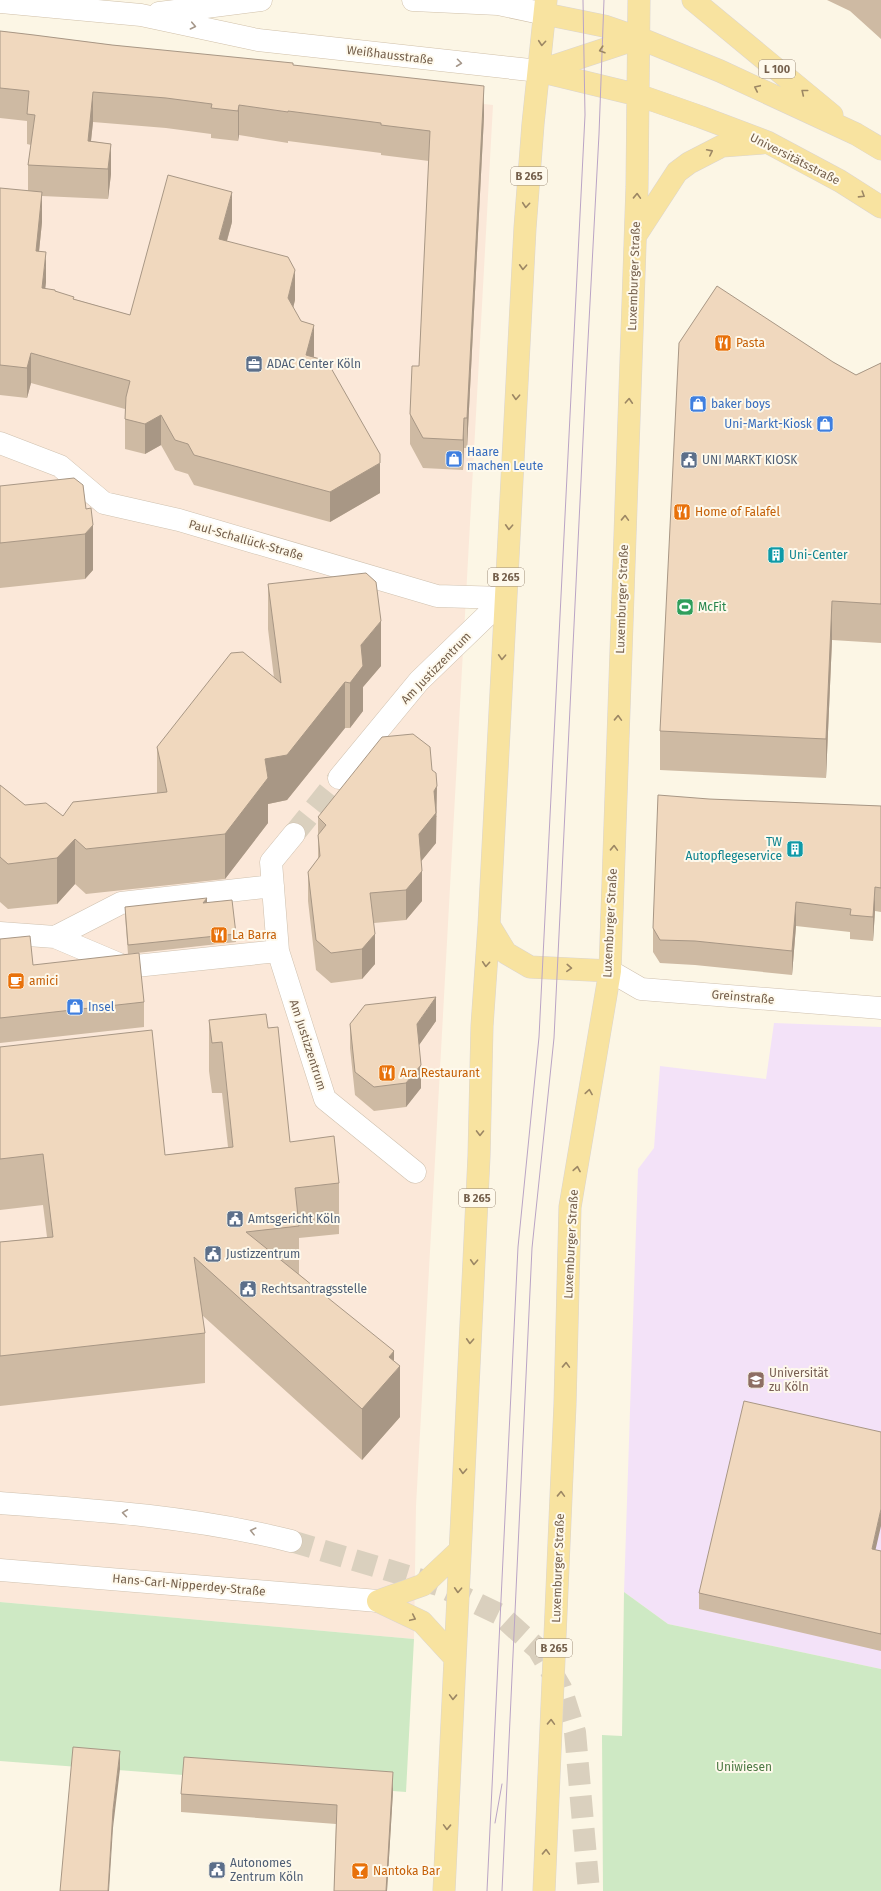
<svg xmlns="http://www.w3.org/2000/svg" width="881" height="1891" viewBox="0 0 881 1891" font-family="'Fira Sans',sans-serif">
<style>
.commercial{fill:#fbe8d9}
.education{fill:#f3e2f8}
.green{fill:#cee9c4}
.lines{fill:none;stroke-linecap:round;stroke-linejoin:round}
.street-tunnel{stroke:#dad0be;stroke-width:22;stroke-dasharray:22 11;stroke-linecap:butt}
.street-casing{stroke:#cfc1af;stroke-width:23}
.secondary-casing{stroke:#d0c0a9;stroke-width:23}
.primary-casing{stroke:#dbd5d0;stroke-width:23}
.street{stroke:#fff;stroke-width:22}
.secondary{stroke:#fff;stroke-width:22}
.primary{stroke:#f8e3a0;stroke-width:22}
.tram{stroke:#baa4c5;stroke-width:1}
.wall{fill:#cebaa3}
.shaded-wall{fill:#a89785}
.building{fill:#f0d8be;stroke:#a89785}
.oneway{stroke:#a5978a}
.oneway2{stroke:#9c8764}
.labels{text-anchor:middle;stroke-width:4;stroke-linejoin:round;paint-order:stroke}
.shield{fill:#fef9ec;stroke:#9d8d7b;stroke-width:1}
.shield-label{font-size:11px;font-weight:bold;fill:#745f4b}
.street-label{font-size:12px;fill:#745f4b;stroke:#fef9ec}
.food-label{font-size:12px;fill:#c56008;stroke:#fef9ec;text-anchor:start}
.service-label{font-size:12px;fill:#4e5e75;stroke:#fef9ec;text-anchor:start}
.shop-label{font-size:12px;fill:#366cbe;stroke:#fef9ec;text-anchor:start}
.culture-label{font-size:12px;fill:#0d838f;stroke:#fef9ec;text-anchor:start}
.leisure-label{font-size:12px;fill:#27864d;stroke:#fef9ec;text-anchor:start}
.education-label{font-size:12px;fill:#785e54;stroke:#fef9ec;text-anchor:start}
.park-label{font-size:12px;fill:#4c7943;stroke:#fef9ec}
</style>
<rect width="100%" height="100%" fill="#fcf6e5"/>
<path class="commercial" d="M0,50L493,105L416,1506L414,1639L0,1602Z"/>
<path class="education" d="M774,1023L881,1027V1669L668,1624L624,1592L638,1169L654,1148L660,1066L766,1079Z"/>
<path class="green" d="M624,1592L668,1624L881,1669V1891H603L602,1735L622,1736Z
M0,1602L414,1639L406,1792L0,1761Z"/>
<g class="lines">
<path class="street-tunnel" d="M294,834L339,778
M291,1541L438,1585L499,1614L538,1649L561,1688L575,1732L589,1891"/>
<defs>
<path id="street" d="M0,443L60,466L104,503L179,520L437,596L505,598
M339,778L419,681L505,598
M294,834L271,862L278,951L325,1099L415,1172
M0,933L55,937L126,967L278,951
M55,937L121,903L273,886
M610,971L641,989L881,1008
M0,1503C97,1510 196,1517 291,1541
M0,1570L378,1601"/>
<path id="secondary" d="M413,0L498,4L545,14
M0,2L141,15L258,40L539,71
M159,13L261,0"/>
<path id="primary" d="M693,0L832,115
M545,14L604,26L639,38L720,71L856,134L881,149
M539,71L638,95L701,117L767,142L840,181L881,207
M539,71L639,38
M636,235L677,172L689,163L722,146L762,143
M489,925L506,953L530,967L610,971
M378,1601L422,1622L455,1658
M378,1601L423,1585L459,1551
M444,1891L479,1156L482,1026L489,925L525,228L533,124L546,0
M544,1891L565,1404L570,1207L610,971L637,187L639,0"/>
</defs>
<use href="#street" class="street-casing"/>
<use href="#secondary" class="secondary-casing"/>
<use href="#primary" class="primary-casing"/>
<use href="#street" class="street"/>
<use href="#secondary" class="secondary"/>
<use href="#primary" class="primary"/>
<path class="tram" d="M495,1823L502,1784
M487,1891L518,1247L539,1037L585,115L583,0
M502,1891L532,1248L554,1038L586,378L599,134L604,0"/>
</g>
<path class="wall" d="M827,0H881V39L850,11Z
M0,31L112,45L293,65L484,116L467,448H464L463,470L423,468L410,444V414L419,366L429,161L381,155V153L288,141V143L239,135L238,141L211,138V134L166,128L93,122L91,141L111,144V174L108,199L42,196V222L39,251L46,282L45,288L55,291L74,299L130,315L232,222L227,241L295,300L293,308L314,355V357L380,493L330,522L194,485L188,474L175,470L161,445L145,454L125,449V409L31,383L27,398L0,395V188L28,191V165L31,145L27,144V121L0,118Z
M833,362L856,375L881,363V643L832,640L826,778L660,770V731Z
M83,485L93,570L85,579L0,588V486Z
M268,584L381,666L363,687V711L350,728H345L287,800L268,804V823L225,879L86,894L75,884L57,904L8,909L0,902V785L25,805L63,816L157,793V747L274,678L268,629Z
M709,799L881,806V912L875,911L873,941L850,939V932L796,926L792,975L695,965L660,963L653,952V928Z
M437,816L436,817V843L421,861L422,901L406,920L374,923L375,964L362,979L331,983L316,970L308,901V872L318,859V817Z
M207,902L236,934V942L128,954L125,915V907Z
M0,939L33,965L144,1002V1027L0,1043Z
M209,1020L268,1028L290,1142L339,1183V1234L299,1238V1274L394,1360L400,1417L362,1460L202,1315L205,1333V1383L0,1406V1242L47,1237L43,1205L0,1210V1047L165,1155L228,1147L222,1093H212L209,1071Z
M436,1021L419,1045L421,1088L406,1107L374,1111L355,1095L350,1048V1024Z
M876,1550L881,1551V1651L699,1609V1593Z
M393,1791L387,1891H334L336,1824L181,1812V1794Z"/>
<path class="shaded-wall" d="M484,86V116L467,448V418Z
M93,92V122L88,168V141Z
M239,105V135L238,141V111Z
M111,144V174L108,199V169Z
M42,192V222L36,281V251Z
M232,192V222L219,269V239Z
M46,252V282L42,318V288Z
M295,270V300L288,328V298Z
M314,325V355L306,385V355Z
M31,353V383L27,398V368Z
M161,415V445L145,454V424Z
M464,418V448L463,470V440Z
M380,463V493L330,522V492Z
M93,525V570L85,579V534Z
M832,601V640L826,778V739Z
M381,621V666L363,687V711L350,728V683L361,645Z
M345,682V728L287,800L268,804V823L225,879V834L265,759Z
M437,786L436,843L419,864V834L434,791Z
M75,839V884L57,904V858Z
M422,871V901L406,920V890Z
M875,887V911L873,941V917Z
M207,898V906L203,903Z
M796,902V926L792,975V951Z
M375,934V964L362,979V949Z
M436,997V1021L417,1048V1024Z
M421,1065V1088L406,1107V1083Z
M394,1351V1373L400,1366V1417L362,1460V1409L389,1357Z
M881,1509V1526L872,1565V1549Z
M120,1751V1769L113,1828L109,1891H108L113,1810Z
M393,1772V1791L387,1891H386Z"/>
<path class="building" d="M0,31L34,35L112,45L293,63V65L484,86L467,418H464L463,440L423,438L410,414L412,366H419L430,131L381,125V123L288,111V112L239,105L238,111L211,108L212,104L166,98L93,92L88,141L111,144L108,169L28,165L35,115L27,114L29,91L0,88Z
M168,175L232,192L219,239L288,257L295,270L288,298L301,321L314,325L306,355L327,361L380,454V463L330,492L194,455L188,444L175,440L161,415L145,424L125,419L126,397L130,381L31,353L27,368L0,365V188L42,192L36,251L46,252L42,288L55,290V291L74,297L73,299L130,315Z
M717,286L833,362L856,375L881,363V604L832,601L826,739L660,731L679,343Z
M74,478L83,485L86,509L91,508L93,525L85,534L0,543V486Z
M366,573L376,582L381,621L361,645L363,666L350,683L345,682L287,755L265,759L268,778L225,834L86,849L75,839L57,858L8,864L0,857V785L25,805L46,803L63,816L73,802L167,792L157,747L231,653L243,652L281,683L268,584Z
M413,734L430,747L432,770L436,773L437,786L434,791L436,813L419,834L422,871L406,890L370,893L375,934L362,949L331,953L316,940L308,872L320,856L318,835L326,825L318,817L382,737Z
M658,795L709,799L881,806V888L875,887L873,917L850,915L851,909L796,902L792,951L695,941L660,940L653,928Z
M207,898L203,903L232,900L236,934L128,945L125,907Z
M30,936L33,965L139,953L144,1002L0,1018V939Z
M436,997L417,1024L421,1065L406,1083L374,1087L355,1072L350,1024L365,1005Z
M266,1014L268,1028L278,1027L290,1142L334,1136L339,1183L295,1188L299,1226L246,1232L394,1351L389,1357L400,1366L362,1409L194,1257L205,1333L0,1356V1242L53,1237L43,1154L0,1159V1047L152,1030L165,1155L233,1147L222,1042L212,1043L209,1020Z
M744,1401L881,1432V1509L872,1549L881,1551V1634L699,1593Z
M73,1747L120,1751L113,1810L108,1891H60Z
M184,1757L393,1772L386,1891H334L337,1805L181,1794Z"/>
<defs><path id="oneway-chevron" d="M-2-3.5L2.5 0L-2 3.5" fill="none" stroke-width="1.6" stroke-linecap="round" stroke-linejoin="round"/></defs>
<g class="oneway">
<use href="#oneway-chevron" transform="translate(193 26) rotate(12)"/>
<use href="#oneway-chevron" transform="translate(459 63) rotate(7)"/>
<use href="#oneway-chevron" transform="translate(125 1513) rotate(-172)"/>
<use href="#oneway-chevron" transform="translate(253 1531) rotate(-166)"/>
</g>
<g class="oneway2">
<use href="#oneway-chevron" transform="translate(542 43) rotate(95)"/>
<use href="#oneway-chevron" transform="translate(602 50) rotate(162)"/>
<use href="#oneway-chevron" transform="translate(757 88) rotate(-155)"/>
<use href="#oneway-chevron" transform="translate(804 92) rotate(-141)"/>
<use href="#oneway-chevron" transform="translate(710 152) rotate(-27)"/>
<use href="#oneway-chevron" transform="translate(862 195) rotate(32)"/>
<use href="#oneway-chevron" transform="translate(637 196) rotate(-88)"/>
<use href="#oneway-chevron" transform="translate(526 205) rotate(95)"/>
<use href="#oneway-chevron" transform="translate(523 267) rotate(93)"/>
<use href="#oneway-chevron" transform="translate(516 397) rotate(93)"/>
<use href="#oneway-chevron" transform="translate(629 401) rotate(-87)"/>
<use href="#oneway-chevron" transform="translate(625 518) rotate(-88)"/>
<use href="#oneway-chevron" transform="translate(509 527) rotate(93)"/>
<use href="#oneway-chevron" transform="translate(502 657) rotate(93)"/>
<use href="#oneway-chevron" transform="translate(618 718) rotate(-88)"/>
<use href="#oneway-chevron" transform="translate(614 848) rotate(-88)"/>
<use href="#oneway-chevron" transform="translate(486 964) rotate(94)"/>
<use href="#oneway-chevron" transform="translate(569 968) rotate(3)"/>
<use href="#oneway-chevron" transform="translate(589 1092) rotate(-81)"/>
<use href="#oneway-chevron" transform="translate(480 1133) rotate(91)"/>
<use href="#oneway-chevron" transform="translate(577 1169) rotate(-80)"/>
<use href="#oneway-chevron" transform="translate(474 1262) rotate(93)"/>
<use href="#oneway-chevron" transform="translate(470 1341) rotate(93)"/>
<use href="#oneway-chevron" transform="translate(566 1365) rotate(-88)"/>
<use href="#oneway-chevron" transform="translate(463 1471) rotate(93)"/>
<use href="#oneway-chevron" transform="translate(561 1494) rotate(-88)"/>
<use href="#oneway-chevron" transform="translate(458 1590) rotate(93)"/>
<use href="#oneway-chevron" transform="translate(413 1618) rotate(25)"/>
<use href="#oneway-chevron" transform="translate(453 1697) rotate(92)"/>
<use href="#oneway-chevron" transform="translate(551 1722) rotate(-88)"/>
<use href="#oneway-chevron" transform="translate(447 1827) rotate(92)"/>
<use href="#oneway-chevron" transform="translate(546 1852) rotate(-88)"/>
</g>
<defs>
<symbol id="restaurant-square" viewBox="-11 -11 22 22"><rect x="-9" y="-9" width="18" height="18" rx="4" fill="#e8710a" stroke="#fef9ec"/><path d="M-5-6h1v4h1v-4h1v4h1v-4h1v5L-1.5 .5V6h-2V.5L-5-1ZM5-6V6H3V1.5H1.5Q1.5-4 5-6Z" fill="#fff"/></symbol>
<symbol id="office-square" viewBox="-11 -11 22 22"><rect x="-9" y="-9" width="18" height="18" rx="4" fill="#5c6f8a" stroke="#fef9ec"/><path d="M-6-3h4V-5.5h4V-3h4V5H-6ZM-1-4.5V-3h2v-1.5ZM-6 0V1H6V0Z" fill="#fff"/></symbol>
<symbol id="shop-square" viewBox="-11 -11 22 22"><rect x="-9" y="-9" width="18" height="18" rx="4" fill="#3f7fe0" stroke="#fef9ec"/><path d="M-5-2.5h2.3a2.7 3.5 0 0 1 5.4 0H5L5.5 6h-11ZM-1.5-2.5h3a1.5 2.3 0 0 0-3 0Z" fill="#fff"/></symbol>
<symbol id="civic-square" viewBox="-11 -11 22 22"><rect x="-9" y="-9" width="18" height="18" rx="4" fill="#5c6f8a" stroke="#fef9ec"/><path d="M-.6-6.5H3V-4.5H.6V-3L4-1V1h2V6H-6V1h2V-1L-.6-3ZM-1.2 2.5V6h2.4V2.5Z" fill="#fff"/></symbol>
<symbol id="building-square" viewBox="-11 -11 22 22"><rect x="-9" y="-9" width="18" height="18" rx="4" fill="#0f9aa8" stroke="#fef9ec"/><path d="M-4-6H4V6H1V3H-1V6H-4ZM-2.5-4.3h1.7v1.8h-1.7ZM.8-4.3h1.7v1.8H.8ZM-2.5-1h1.7V.8h-1.7ZM.8-1h1.7V.8H.8Z" fill="#fff"/></symbol>
<symbol id="stadium-square" viewBox="-11 -11 22 22"><rect x="-9" y="-9" width="18" height="18" rx="4" fill="#2e9e5b" stroke="#fef9ec"/><path d="M0-5a6.5 5 0 1 0 0 10a6.5 5 0 1 0 0-10ZM-3.5-1.8h7v3.6h-7Z" fill="#fff"/></symbol>
<symbol id="cafe-square" viewBox="-11 -11 22 22"><rect x="-9" y="-9" width="18" height="18" rx="4" fill="#e8710a" stroke="#fef9ec"/><path d="M-5.5-4.5H6V0H3Q3 3.5 0 3.5H-2.5Q-5.5 3.5-5.5 0ZM3-3.2v2h1.7v-2ZM-6 4.5H4V6H-6Z" fill="#fff"/></symbol>
<symbol id="university-square" viewBox="-11 -11 22 22"><rect x="-9" y="-9" width="18" height="18" rx="4" fill="#8d6e63" stroke="#fef9ec"/><path d="M0-5L7-2L0 1L-7-2ZM-4 1L0 2.5L4 1V4Q0 6-4 4Z" fill="#fff"/></symbol>
<symbol id="bar-square" viewBox="-11 -11 22 22"><rect x="-9" y="-9" width="18" height="18" rx="4" fill="#e8710a" stroke="#fef9ec"/><path d="M-6-5H6L.8 .8V4.5H3.5V6h-7V4.5H-.8V.8Z" fill="#fff"/></symbol>
</defs>
<g fill-rule="evenodd">
<use href="#restaurant-square" x="713" y="333" width="20" height="20"/>
<use href="#office-square" x="244" y="354" width="20" height="20"/>
<use href="#shop-square" x="688" y="394" width="20" height="20"/>
<use href="#shop-square" x="815" y="414" width="20" height="20"/>
<use href="#shop-square" x="444" y="449" width="20" height="20"/>
<use href="#civic-square" x="679" y="450" width="20" height="20"/>
<use href="#restaurant-square" x="672" y="502" width="20" height="20"/>
<use href="#building-square" x="766" y="545" width="20" height="20"/>
<use href="#stadium-square" x="675" y="597" width="20" height="20"/>
<use href="#building-square" x="785" y="839" width="20" height="20"/>
<use href="#restaurant-square" x="209" y="925" width="20" height="20"/>
<use href="#cafe-square" x="6" y="971" width="20" height="20"/>
<use href="#shop-square" x="65" y="997" width="20" height="20"/>
<use href="#restaurant-square" x="377" y="1063" width="20" height="20"/>
<use href="#civic-square" x="225" y="1209" width="20" height="20"/>
<use href="#civic-square" x="203" y="1244" width="20" height="20"/>
<use href="#civic-square" x="238" y="1279" width="20" height="20"/>
<use href="#university-square" x="746" y="1370" width="20" height="20"/>
<use href="#civic-square" x="207" y="1860" width="20" height="20"/>
<use href="#bar-square" x="350" y="1861" width="20" height="20"/>
</g>
<g class="labels">
<g class="shield">
<rect x="759" y="60" width="36" height="18" rx="3"/>
<rect x="511" y="167" width="36" height="18" rx="3"/>
<rect x="488" y="568" width="36" height="18" rx="3"/>
<rect x="459" y="1189" width="36" height="18" rx="3"/>
<rect x="536" y="1639" width="36" height="18" rx="3"/>
</g>
<g class="shield-label">
<text x="777" y="73">L 100</text>
<text x="529" y="180">B 265</text>
<text x="506" y="581">B 265</text>
<text x="477" y="1202">B 265</text>
<text x="554" y="1652">B 265</text>
</g>
<g class="street-label">
<text transform="translate(390 55) rotate(7)" y="4">Weißhausstraße</text>
<text transform="translate(795 159) rotate(27)" y="4">Universitätsstraße</text>
<text transform="translate(634 276) rotate(-88)" y="4">Luxemburger Straße</text>
<text transform="translate(246 540) rotate(16)" y="4">Paul-Schallück-Straße</text>
<text transform="translate(622 599) rotate(-88)" y="4">Luxemburger Straße</text>
<text transform="translate(436 668) rotate(-46)" y="4">Am Justizzentrum</text>
<text transform="translate(610 923) rotate(-87)" y="4">Luxemburger Straße</text>
<text transform="translate(743 997) rotate(5)" y="4">Greinstraße</text>
<text transform="translate(308 1045) rotate(72)" y="4">Am Justizzentrum</text>
<text transform="translate(571 1244) rotate(-87)" y="4">Luxemburger Straße</text>
<text transform="translate(558 1568) rotate(-88)" y="4">Luxemburger Straße</text>
<text transform="translate(189 1585) rotate(5)" y="4">Hans-Carl-Nipperdey-Straße</text>
</g>
<g class="food-label">
<text x="736" y="347">Pasta</text>
<text x="695" y="516">Home of Falafel</text>
<text x="232" y="939">La Barra</text>
<text x="29" y="985">amici</text>
<text x="400" y="1077">Ara Restaurant</text>
<text x="373" y="1875">Nantoka Bar</text>
</g>
<g class="service-label">
<text x="267" y="368">ADAC Center Köln</text>
<text x="702" y="464">UNI MARKT KIOSK</text>
<text x="248" y="1223">Amtsgericht Köln</text>
<text x="226" y="1258">Justizzentrum</text>
<text x="261" y="1293">Rechtsantragsstelle</text>
<text x="230" y="1867">Autonomes<tspan x="230" dy="14">Zentrum Köln</tspan></text>
</g>
<g class="shop-label">
<text x="711" y="408">baker boys</text>
<text x="812" y="428" text-anchor="end">Uni-Markt-Kiosk</text>
<text x="467" y="456">Haare<tspan x="467" dy="14">machen Leute</tspan></text>
<text x="88" y="1011">Insel</text>
</g>
<g class="culture-label">
<text x="789" y="559">Uni-Center</text>
<text x="782" y="846" text-anchor="end">TW<tspan x="782" dy="14">Autopflegeservice</tspan></text>
</g>
<g class="leisure-label">
<text x="698" y="611">McFit</text>
</g>
<g class="education-label">
<text x="769" y="1377">Universität<tspan x="769" dy="14">zu Köln</tspan></text>
</g>
<g class="park-label">
<text x="744" y="1771">Uniwiesen</text>
</g>
</g>
</svg>
